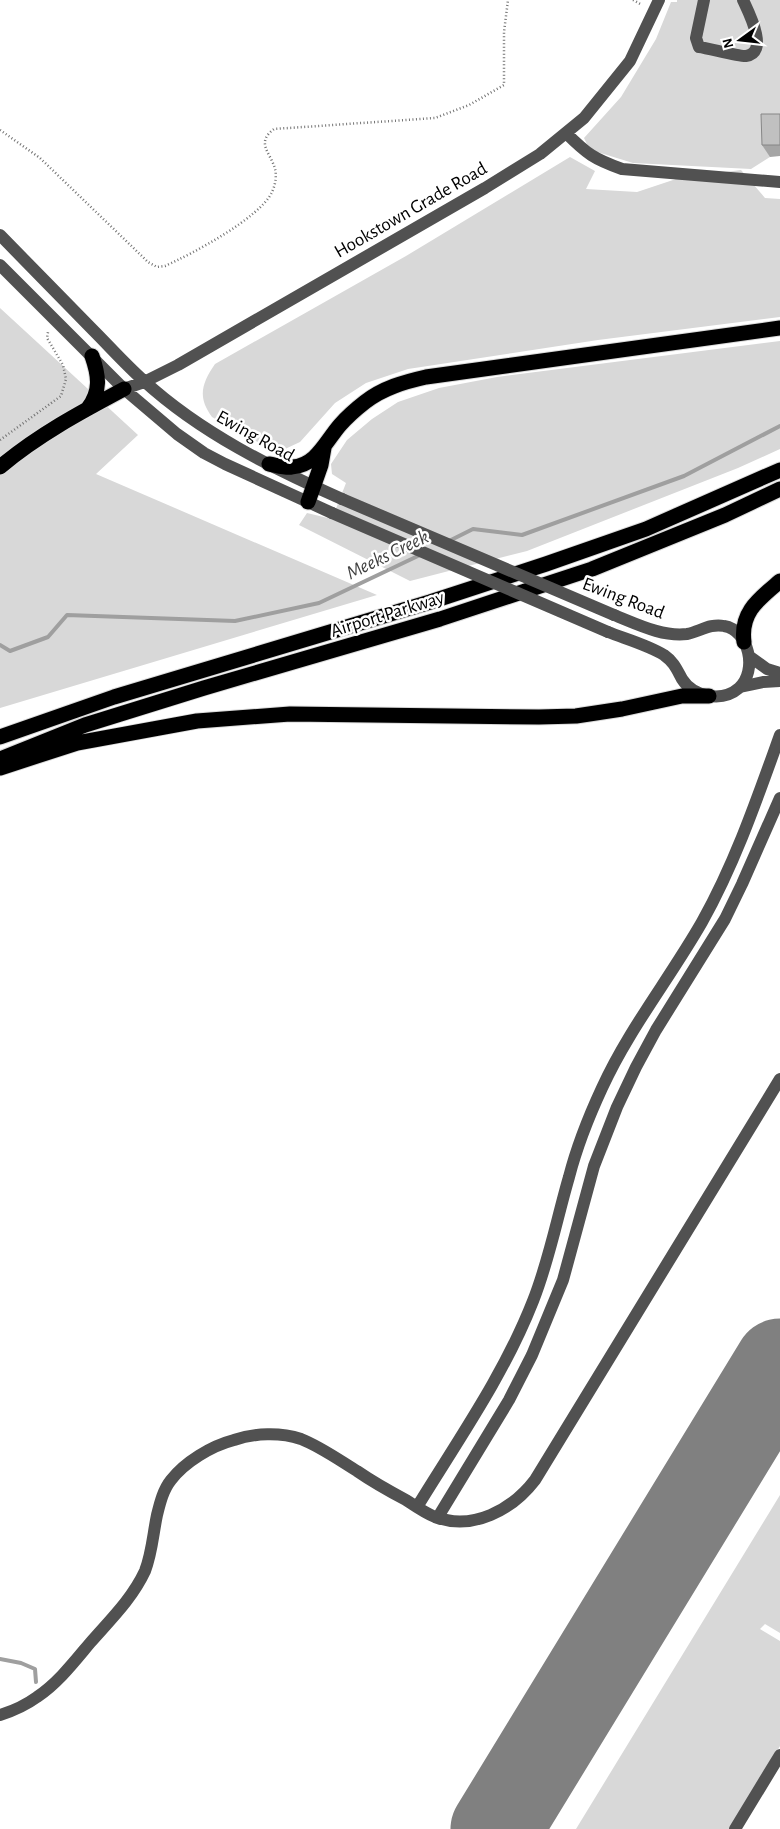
<svg xmlns="http://www.w3.org/2000/svg" width="780" height="1829" viewBox="0 0 780 1829" font-family="'Alegreya Sans',sans-serif">
<style>
.green{fill:#d8d8d8}
.lines{fill:none;stroke-linecap:round;stroke-linejoin:round}
.stream{stroke:#9f9f9f;stroke-width:4}
.runway{stroke:#808080;stroke-width:91}
.highway-casing{stroke:#dbdbdb;stroke-width:17}
.path{stroke:#737373;stroke-width:2.5;stroke-dasharray:1 2.5;stroke-linecap:butt}
.minor{stroke:#515151;stroke-width:12}
.highway{stroke:#000;stroke-width:15}
.minor-bridge{stroke:#515151;stroke-width:12}
.wall{fill:#a5a5a5}
.building{fill:#c0c0c0;stroke:#868686}
.labels{text-anchor:middle;stroke-width:5;stroke-linejoin:round;paint-order:stroke}
.street-label{font-size:19px;fill:#000;stroke:#fff}
.water-label{font-size:20px;font-style:italic;fill:#404040;stroke:#fff}
</style>
<rect width="100%" height="100%" fill="#fff"/>
<path class="green" d="M677,0H780V125L770,157L751,169L633,163L594,151L587,144L584,138L621,97L656,39L671,2H677Z
M570,157L595,171L586,189L637,192L679,178L741,170L765,198L780,199V317L598,340L408,369L366,383L335,403L300,442L285,449L272,450L212,417C197,397 202,383 215,364L406,256Z
M0,308L138,435L96,474L377,595L0,708Z
M780,341V449L738,468L527,551L410,581L299,525L307,513L332,519L346,483L332,474L331,464L347,440L372,419L398,402L439,388L497,377Z
M780,1495V1633L765,1624L760,1629L780,1641V1746L731,1829H576Z"/>
<g class="lines">
<path class="stream" d="M449,541L473,529L522,535L684,476L780,426
M0,645L10,651L48,637L67,615L235,621L319,603L420,555
M0,1659L21,1663L35,1669L36,1682"/>
<path class="runway" d="M496,1829L780,1364"/>
<defs>
<path id="highway" d="M88,408C101,391 99,376 92,356
M269,464C276,465 284,468 292,467C316,466 326,441 340,425C347,417 356,409 365,402C383,388 404,382 426,377L780,328
M0,467C38,435 81,412 124,389
M308,502L321,465L324,448
M744,642C740,612 759,599 780,581
M0,737L114,697L430,602L546,564L646,529L780,470
M0,759L85,725L204,688L440,619L592,569L725,515L780,489
M0,768L77,743L197,721L290,714L539,717L576,716L622,709L682,696H709"/>
</defs>
<use href="#highway" class="highway-casing"/>
<path class="path" d="M633,0L642,5
M0,130L40,158L148,262L157,267L165,266C192,254 260,218 272,192C275,186 277,176 275,169C271,153 255,143 274,129L435,118L469,105L504,85V32L508,0
M0,440L61,396L66,379L63,365L47,338L48,332"/>
<path class="minor" d="M704,0L696,38L699,47C708,48 740,57 746,56C770,53 748,11 743,0
M566,133C587,154 594,159 622,169L780,182
M0,235C31,267 62,298 93,330C110,347 126,365 144,381C201,433 272,468 342,499
M0,265L124,389L177,434L204,453L225,464L332,513
M124,389L144,382L178,365L485,188L540,154L584,118L630,61L659,0
M608,632C626,639 648,645 664,655C674,662 677,670 682,679C694,698 723,702 739,688C758,671 749,630 724,626C710,623 699,632 687,634C662,637 637,624 614,615
M749,656L767,669L780,673
M740,687L763,682L780,681
M417,1507C458,1440 504,1375 533,1301C549,1261 557,1218 569,1177C577,1146 589,1116 602,1088C629,1029 670,978 702,922C735,863 757,799 780,735
M438,1517L509,1400L532,1355L563,1280L594,1166L617,1107L636,1067L656,1030L725,919L742,884L780,798
M0,1715C13,1711 26,1705 37,1697C58,1683 74,1662 90,1643C110,1620 132,1599 145,1571C152,1553 153,1534 157,1515C160,1503 163,1490 171,1480C185,1462 211,1446 234,1440C255,1433 280,1432 301,1439C321,1447 339,1460 357,1471C373,1482 389,1491 406,1500C415,1506 425,1513 435,1517C473,1531 512,1510 535,1480L780,1079
M735,1829L780,1755"/>
<use href="#highway" class="highway"/>
<path class="minor-bridge" d="M342,499L614,615
M332,513L608,632"/>
</g>
<path class="wall" d="M780,114V156L770,157L762,145Z"/>
<path class="building" d="M761,114H780V145H762Z"/>
<g class="labels">
<g class="street-label">
<text transform="translate(410 209) rotate(-30)" y="7">Hookstown Grade Road</text>
<text transform="translate(256 435) rotate(29)" y="7">Ewing Road</text>
<text transform="translate(624 597) rotate(21)" y="7">Ewing Road</text>
<text transform="translate(387 613) rotate(-17)" y="7">Airport Parkway</text>
</g>
<g class="water-label">
<text transform="translate(387 554) rotate(-26)" y="7">Meeks Creek</text>
</g>
</g>
<g transform="translate(740 40) rotate(255)" stroke="#ffffff" stroke-width="4" paint-order="stroke">
<path d="M0-4L9 19L0 12L-9 19Z" fill="#000000"/>
<text y="-8" font-size="14" font-weight="bold" text-anchor="middle" fill="#000000">N</text>
</g>
</svg>
